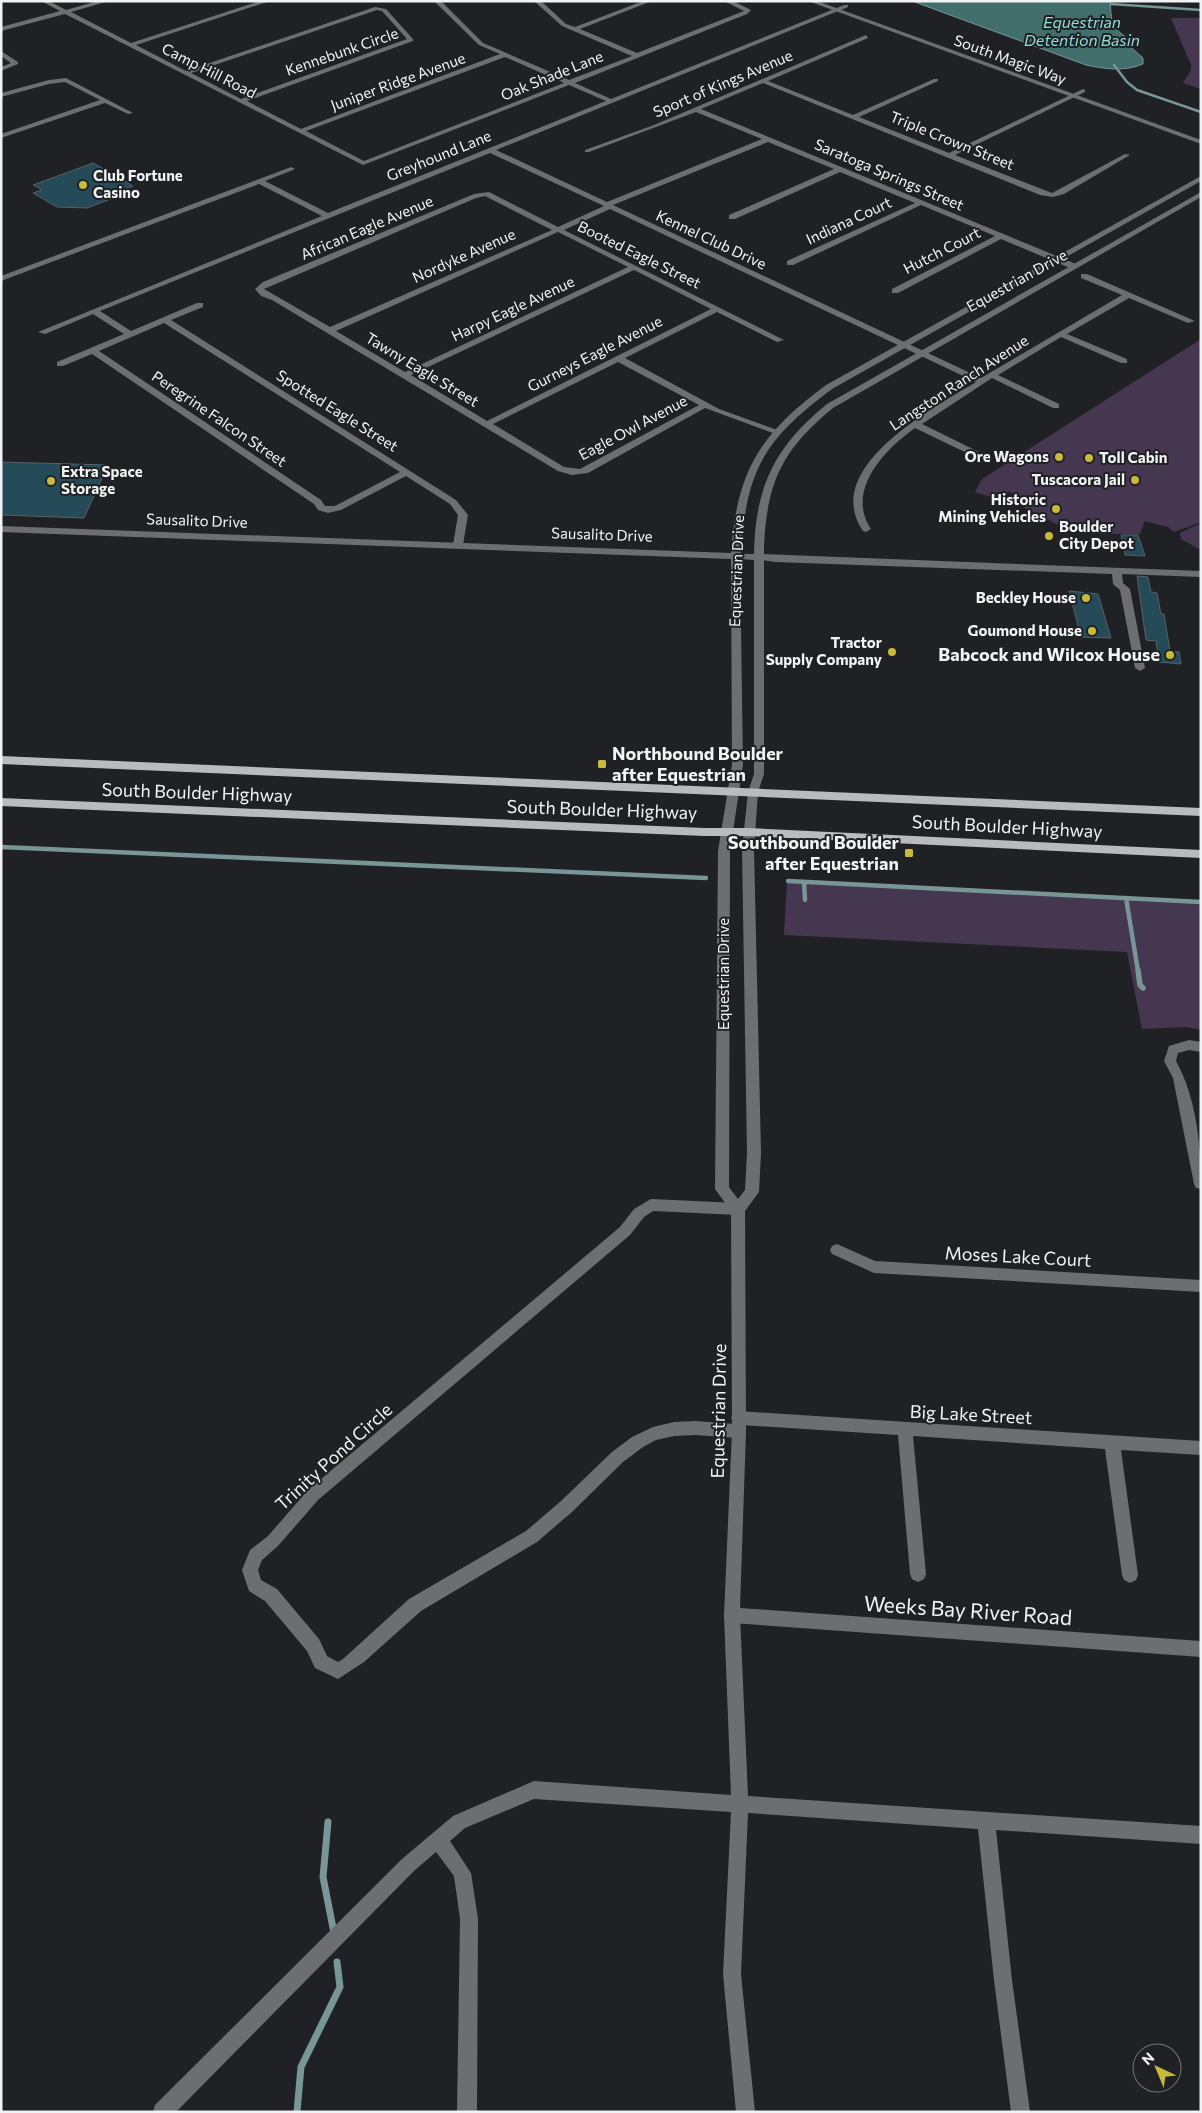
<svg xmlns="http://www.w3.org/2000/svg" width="1202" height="2113" viewBox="0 0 1202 2113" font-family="Commissioner,sans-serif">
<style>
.green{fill:#45374f}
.water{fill:#426e6c;stroke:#779695}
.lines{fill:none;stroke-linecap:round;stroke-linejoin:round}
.stream-far3{stroke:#779695;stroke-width:2.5}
.stream-far2{stroke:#779695;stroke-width:4.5}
.stream-far1{stroke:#779695;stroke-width:5.5}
.stream{stroke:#779695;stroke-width:7}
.building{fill:#244b57;stroke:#5b6061}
.minor{fill:#6d6e6f;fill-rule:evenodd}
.tertiary{fill:#6d6e6f;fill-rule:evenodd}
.primary{fill:#bbbbbf;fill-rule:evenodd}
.poi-dot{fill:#c9ba3a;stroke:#1f2124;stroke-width:2}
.labels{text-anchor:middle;stroke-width:4;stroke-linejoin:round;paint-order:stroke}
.far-street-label{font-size:15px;fill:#f2f3f5;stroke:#1f2124}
.far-poi-label{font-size:15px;font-weight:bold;fill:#f2f3f5;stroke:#1f2124;text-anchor:end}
.far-water-label{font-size:16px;font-style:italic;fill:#8fdfdb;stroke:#1f2124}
.poi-label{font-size:18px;font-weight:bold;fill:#f2f3f5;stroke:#1f2124;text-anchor:end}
.street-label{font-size:18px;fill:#f2f3f5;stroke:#1f2124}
.near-street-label{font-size:21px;fill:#f2f3f5;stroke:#1f2124}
</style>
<rect width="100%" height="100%" fill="#1f2124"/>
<path class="green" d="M1171,18H1201V89L1183,83L1191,70V65Z
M1201,339V522L1174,532L1168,527L1145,521L1140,534H1083L1054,523L1023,507L1027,501L1009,492L997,499L975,492L982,479Z
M1201,523V550L1181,539L1180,533Z
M787,881L1201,901V1030L1186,1027L1142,1029L1127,952L784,935Z"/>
<path class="water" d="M912,1H1110C1112,22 1110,27 1129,39L1125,42L1143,58V64C1124,72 1105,69 1086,65Z"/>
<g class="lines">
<path class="stream-far3" d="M1111,4L1201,10
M1114,65L1127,82L1137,90L1201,112"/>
<path class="stream-far2" d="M1,847L706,878
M788,881L1201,902
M804,882L805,900
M1126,898L1138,971"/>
<path class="stream-far1" d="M1138,970L1140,985L1143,988"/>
<path class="stream" d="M328,1822L323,1877L334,1933
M297,2112L301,2067L340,1987L337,1962"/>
</g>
<path class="building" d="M93,163L133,186L119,191L124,194L87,208L57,207L33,193L42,190L33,185Z
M1,462L108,465L84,518L1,515Z
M1121,535H1138L1145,556L1125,555Z
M1137,576L1148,577L1151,592L1157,593L1161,614H1164L1170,651L1179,652L1181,664L1159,662L1156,641L1146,640Z
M1069,591L1098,594L1111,638L1081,637Z"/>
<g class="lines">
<path class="minor" d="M41,1H49L66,10L98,1H109L71,12L131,43L260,1H270L136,45L186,71L375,7L386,9L413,39V41L247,101L301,129L500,54L479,45L434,1H441L483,43L569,80L632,56L562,26L534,1H541L566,24L575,27L643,1H652L580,29L637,53L744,11L724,1H733L751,10L747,14L575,83L611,99L844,5H848V7L496,150L607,202L762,139L696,112L589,152H585V150L654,125L866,35L868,38L768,81L853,115L934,79H938V81L859,117L949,153L1083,89L1085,90V92L955,155L1052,193L1125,154L1130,155L1064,194L1053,197L1040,195L763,83L701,109L1076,264V268H1070L1001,239L898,293H892V289L995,236L921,205L793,265H787V261L915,203L840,172L735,219H729V215L834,169L768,142L613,205L981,378L1122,295L1081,278V274H1087L1195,321L1188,323L1129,298L1067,334L1127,359V363H1121L1061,337L998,375L1059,404V408H1053L992,378L922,424L979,452V456H973L915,428C885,449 845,491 871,529L866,532L863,531C820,468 933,408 976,382L610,209L564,230L784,340L777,342L717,312L625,358L719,409L780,431L773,433L705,408L588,473L572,475L558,471L272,300L261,296L255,289L263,282L474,194L489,192L558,227L604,206L490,153L100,311L131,331L197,303H203V307L171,320L456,500L468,515L463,545L461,547H455L453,545L458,515L450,504L406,476L341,510L328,513L318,510L314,504L92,354L63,366H57V362L124,334L93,314L45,334L38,332L322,216L259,184L1,281V276L291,167L295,169L293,170L265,181L328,213L606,101L569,85L363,165L65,14L1,31V27L60,11ZM377,10L382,11L407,39L241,99L191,73ZM505,57L564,83L364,161L306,131ZM485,196L552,230L330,327L264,289L476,198ZM558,232L628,267L405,372L336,331ZM634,270L711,309L487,421L411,375ZM164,323L400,472L335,506H325L321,500L99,351ZM618,362L699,405L580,469L564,467L493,424Z
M1,51L18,62V64L1,71V67L11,63L1,56Z
M66,78L133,113L128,114L105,103L1,138V134L100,100L65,82L49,84L1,97V93L49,80Z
M759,554L1201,571V577L1122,574L1123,583L1130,589L1145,668L1140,671L1135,668L1120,590L1113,584L1112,574L775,562L756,559V555Z
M1189,1040L1201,1042V1052L1189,1050L1178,1053L1176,1061C1197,1099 1201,1147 1201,1189L1196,1188L1194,1184L1173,1078L1164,1061L1169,1046Z
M651,1199L738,1203L743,1205L745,1209L743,1213L738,1215L653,1211L644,1217L630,1235L318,1500L278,1546L262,1560L258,1570L261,1580L277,1589L319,1639L327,1656L338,1662L343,1659L409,1599L526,1531L561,1501L612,1452L632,1437L653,1427L674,1422L695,1421L735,1424L731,1418L733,1413L738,1411L1201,1441V1455L1121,1450L1138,1575L1136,1580L1130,1583L1124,1580L1122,1575L1105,1449L913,1436L926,1574L924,1579L918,1582L912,1579L910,1574L898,1435L742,1425L746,1431L744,1436L739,1438L695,1435L674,1436L656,1440L643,1447L623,1462L572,1512L537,1542L421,1611L364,1662L338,1679L315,1668L307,1651L265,1601L249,1591L242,1570L250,1550L268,1536L308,1490L620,1227L634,1209Z
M837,1244L875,1261L1201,1280V1292L874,1273L832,1254L830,1250L832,1246Z
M732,1607L738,1609L740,1615L748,1796L1201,1826V1844L996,1830L1012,1980L1030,2112H1011L994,1980L978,1829L748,1813L741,1974L755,2112H736L723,1974L731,1812L534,1799L465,1828L450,1841L471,1873L478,1919L477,2112H457L460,1919L454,1876L436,1852L414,1871L176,2112H153L155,2105L402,1859L453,1816L534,1781L731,1795L724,1615L726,1609Z"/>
<path class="tertiary" d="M808,1H817L1201,140V144Z
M1201,176V181L832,389C765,439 746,469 741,554H754C755,487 775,446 827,404L1201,192V197L833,408C783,449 767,481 764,546V774L758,792L754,849L761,1153L759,1192L745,1211L746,1431L740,1608L1201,1641V1657L732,1623L726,1621L724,1615L732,1431L731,1211L715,1189L718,851L732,765L731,559L1,532V526L731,553C737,470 760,434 826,385ZM740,559L754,560V774L748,792L742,849L747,1153L745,1190L738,1199L729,1187L730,851L743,765Z"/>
<path class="primary" d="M1,756L1201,808V816L1,764Z
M1,798L704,828H749L1201,850V858L749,836H704L1,806Z"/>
</g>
<g class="poi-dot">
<circle cx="83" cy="185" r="5"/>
<circle cx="1059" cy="457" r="5"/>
<circle cx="1089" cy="458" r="5"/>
<circle cx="1135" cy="480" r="5"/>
<circle cx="51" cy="481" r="5"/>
<circle cx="1056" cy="509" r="5"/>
<circle cx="1049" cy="536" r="5"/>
<circle cx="1086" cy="598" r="5"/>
<circle cx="1092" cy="631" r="5"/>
<circle cx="892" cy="652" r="5"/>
<circle cx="1170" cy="655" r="5"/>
<rect x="597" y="759" width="10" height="10" rx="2.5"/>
<rect x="904" y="848" width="10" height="10" rx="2.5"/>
</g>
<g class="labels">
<g class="far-street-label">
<text transform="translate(342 52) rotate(-19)" y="5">Kennebunk Circle</text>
<text transform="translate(1010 60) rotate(20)" y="5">South Magic Way</text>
<text transform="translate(209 71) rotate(27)" y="5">Camp Hill Road</text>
<text transform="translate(552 76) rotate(-22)" y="5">Oak Shade Lane</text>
<text transform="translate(398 82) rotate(-20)" y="5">Juniper Ridge Avenue</text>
<text transform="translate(723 84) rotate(-23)" y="5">Sport of Kings Avenue</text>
<text transform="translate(952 141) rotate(22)" y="5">Triple Crown Street</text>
<text transform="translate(439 156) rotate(-22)" y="5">Greyhound Lane</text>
<text transform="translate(889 175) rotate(23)" y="5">Saratoga Springs Street</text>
<text transform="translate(849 221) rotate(-25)" y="5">Indiana Court</text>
<text transform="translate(367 228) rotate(-23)" y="5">African Eagle Avenue</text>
<text transform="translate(711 240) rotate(25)" y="5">Kennel Club Drive</text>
<text transform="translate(942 251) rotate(-27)" y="5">Hutch Court</text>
<text transform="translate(639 255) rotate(26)" y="5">Booted Eagle Street</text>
<text transform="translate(464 256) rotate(-24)" y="5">Nordyke Avenue</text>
<text transform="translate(1017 281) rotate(-29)" y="5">Equestrian Drive</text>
<text transform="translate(513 309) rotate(-25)" y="5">Harpy Eagle Avenue</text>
<text transform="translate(595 354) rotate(-27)" y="5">Gurneys Eagle Avenue</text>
<text transform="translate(422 370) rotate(31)" y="5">Tawny Eagle Street</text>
<text transform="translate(959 383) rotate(-33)" y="5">Langston Ranch Avenue</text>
<text transform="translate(337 411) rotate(32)" y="5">Spotted Eagle Street</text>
<text transform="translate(219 419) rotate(34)" y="5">Peregrine Falcon Street</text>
<text transform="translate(633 428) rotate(-28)" y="5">Eagle Owl Avenue</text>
<text transform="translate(197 521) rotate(2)" y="5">Sausalito Drive</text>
<text transform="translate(602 535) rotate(2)" y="5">Sausalito Drive</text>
<text transform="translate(737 571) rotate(-88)" y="5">Equestrian Drive</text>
<text transform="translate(724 974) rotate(-90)" y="5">Equestrian Drive</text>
</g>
<g class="far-poi-label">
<text x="93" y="181" text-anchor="start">Club Fortune<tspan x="93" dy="17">Casino</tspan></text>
<text x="1049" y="462">Ore Wagons</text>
<text x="1099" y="463" text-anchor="start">Toll Cabin</text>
<text x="61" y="477" text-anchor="start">Extra Space<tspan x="61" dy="17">Storage</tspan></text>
<text x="1125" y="485">Tuscacora Jail</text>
<text x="1046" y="505">Historic<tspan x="1046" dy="17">Mining Vehicles</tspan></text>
<text x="1059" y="532" text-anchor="start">Boulder<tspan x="1059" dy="17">City Depot</tspan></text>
<text x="1076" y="603">Beckley House</text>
<text x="1082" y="636">Goumond House</text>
<text x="882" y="648">Tractor<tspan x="882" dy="17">Supply Company</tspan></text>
</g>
<g class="far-water-label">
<text x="1082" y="28">Equestrian<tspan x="1082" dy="18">Detention Basin</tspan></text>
</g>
<g class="poi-label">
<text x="1160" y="661">Babcock and Wilcox House</text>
<text x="612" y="760" text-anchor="start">Northbound Boulder<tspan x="612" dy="21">after Equestrian</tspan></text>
<text x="899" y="849">Southbound Boulder<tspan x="899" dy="21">after Equestrian</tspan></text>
</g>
<g class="street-label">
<text transform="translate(197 793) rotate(2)" y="6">South Boulder Highway</text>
<text transform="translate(602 810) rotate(2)" y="6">South Boulder Highway</text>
<text transform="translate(1007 827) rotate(3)" y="6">South Boulder Highway</text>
<text transform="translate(1018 1257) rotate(3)" y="6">Moses Lake Court</text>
<text transform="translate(719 1411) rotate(-89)" y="6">Equestrian Drive</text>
<text transform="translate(971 1415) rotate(3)" y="6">Big Lake Street</text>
<text transform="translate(334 1457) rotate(-42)" y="6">Trinity Pond Circle</text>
</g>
<g class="near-street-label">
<text transform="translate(968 1611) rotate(4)" y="7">Weeks Bay River Road</text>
</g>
</g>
<rect width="1202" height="2113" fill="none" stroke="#f2f3f5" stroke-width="5"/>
<g transform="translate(1157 2068) rotate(316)"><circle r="24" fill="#1f2124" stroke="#737578"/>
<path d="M0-4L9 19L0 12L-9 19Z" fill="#c9ba3a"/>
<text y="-8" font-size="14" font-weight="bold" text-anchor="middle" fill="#f2f3f5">N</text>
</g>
</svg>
